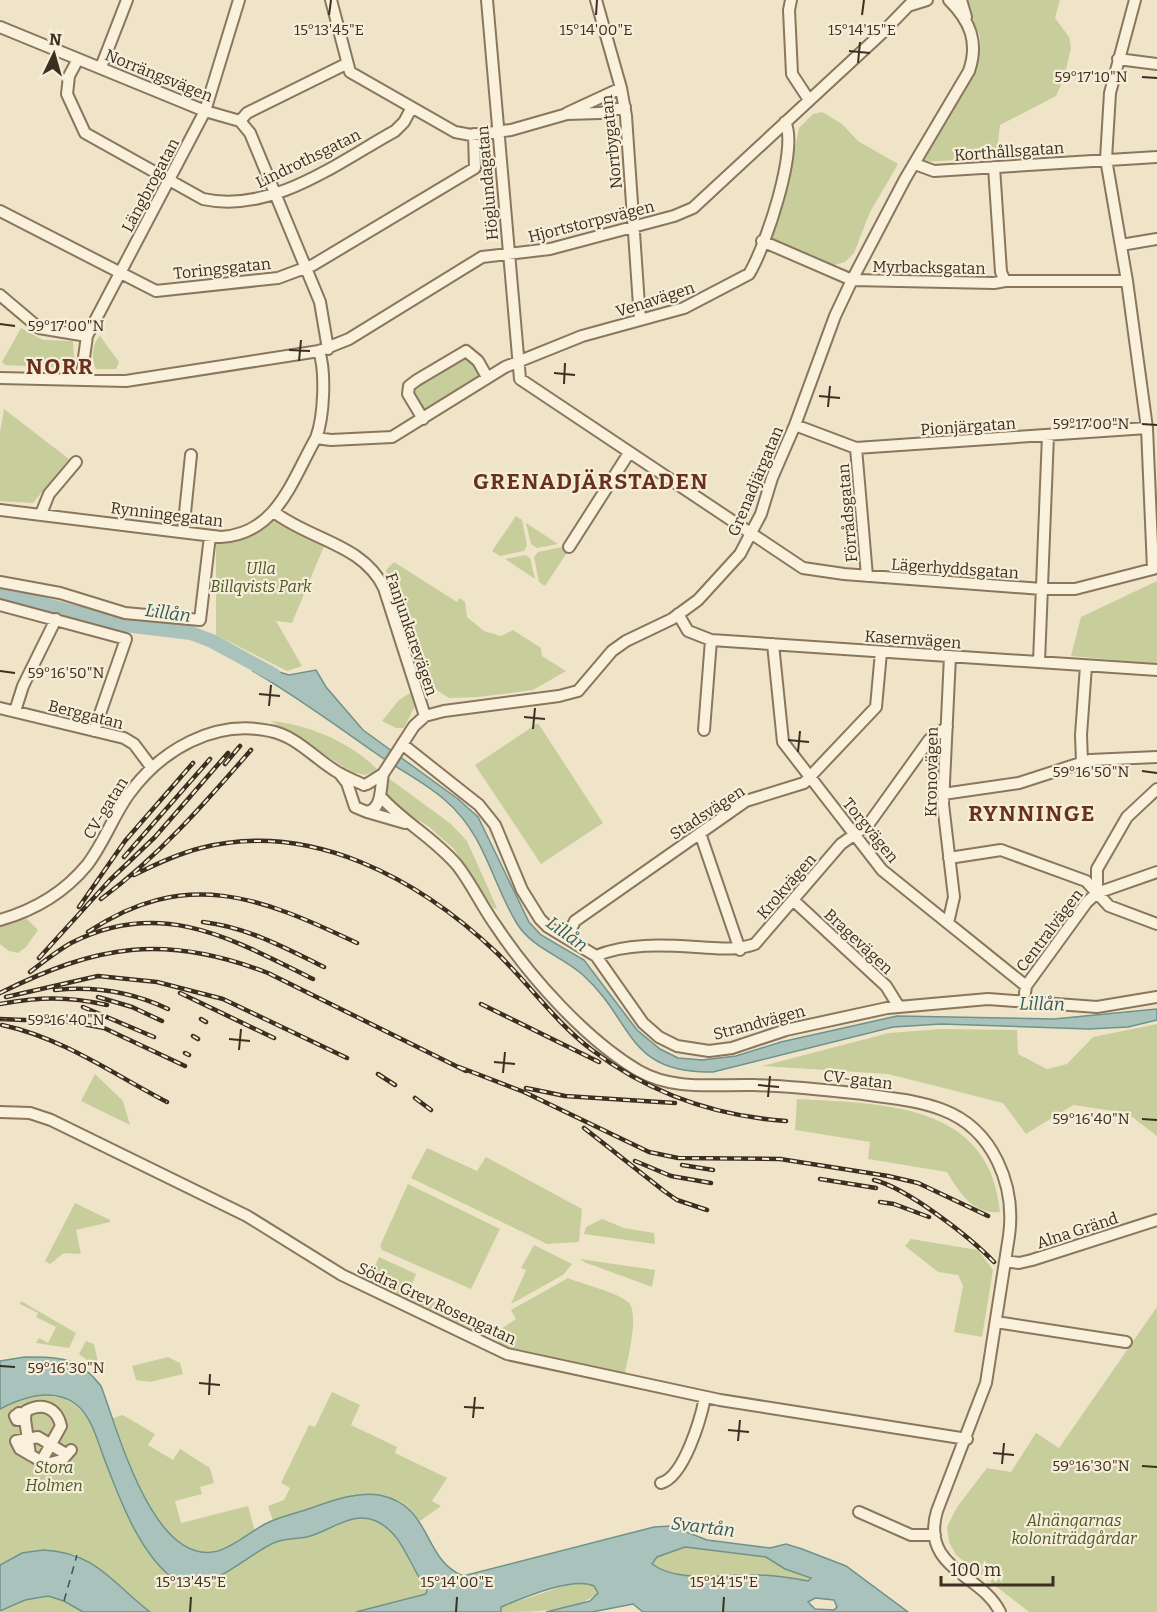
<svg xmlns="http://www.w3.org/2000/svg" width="1157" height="1612" viewBox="0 0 1157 1612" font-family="Bitter,serif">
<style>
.green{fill:#c7ce9b}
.water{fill:#a9c3bc;stroke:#6f928a;stroke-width:1.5;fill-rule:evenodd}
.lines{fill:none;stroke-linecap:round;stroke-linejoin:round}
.river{stroke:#a9c3bc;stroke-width:14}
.ferry{stroke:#305b59;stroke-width:1.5;stroke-dasharray:8 6;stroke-linecap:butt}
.minor-casing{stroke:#8b765d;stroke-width:14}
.minor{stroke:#f9f1dc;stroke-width:10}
.rail-casing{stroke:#3c2e20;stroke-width:4.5}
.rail{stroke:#f6eed8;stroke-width:2;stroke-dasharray:7;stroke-linecap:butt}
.ticks{fill:none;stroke:#3c2e20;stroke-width:2}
.labels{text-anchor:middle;stroke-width:4.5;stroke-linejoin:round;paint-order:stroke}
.street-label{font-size:16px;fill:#3c2e20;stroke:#f6eed8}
.park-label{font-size:16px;font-style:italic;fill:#4b5827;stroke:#f6eed8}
.water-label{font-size:18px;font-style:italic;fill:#305b59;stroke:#f6eed8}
.district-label{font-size:22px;font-weight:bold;letter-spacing:1.5px;fill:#68301f;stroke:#f6eed8}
.ticks-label{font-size:15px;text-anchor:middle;fill:#3c2e20;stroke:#f6eed8;stroke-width:4.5;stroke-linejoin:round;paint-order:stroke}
</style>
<rect width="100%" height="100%" fill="#efe4c8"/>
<path class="green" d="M965,0H1060L1055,18L1069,37L1071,48L1064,78L1056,96L1000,125L996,158L920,162L979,59L980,37Z
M822,112L842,124L858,141L898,164L870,212L854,253L845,262L830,266L770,239L790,172L799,128L813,114Z
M21,328L43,340L73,341L74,361L67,368L5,365L2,362Z
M100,336L119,362L116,369H96C91,360 92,343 100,336Z
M467,353L482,373L423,412L412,392L414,385Z
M4,409L69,459L33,503L0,501V432Z
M276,515L327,539L292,623L276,621L302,666L287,671L216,635V541Z
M516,516L522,520L527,545L524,551L500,556L492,551Z
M526,523L558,544L537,548L531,544Z
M562,547L568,551L545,586L539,582L534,557L538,552Z
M525,555L530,558L535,579L505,559Z
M394,562L457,602L460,598L465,602L467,617L484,631L501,636L513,630L541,648L542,656L566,671L533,690L478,697L449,698L427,684H421L386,570Z
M1157,581V664L1071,656L1081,617Z
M413,691L416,704L404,728H396L382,721L399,700Z
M271,721C310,725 350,742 378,770L365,775L352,772Z
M538,723L603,823L541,864L475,765Z
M387,777L451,824L467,841L497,908L494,909L453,848L428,826L396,807L386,795Z
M25,917L38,930L26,947L18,953L9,951L0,944V926Z
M1157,1024V1136L1127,1113L1073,1105L1026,1134L1003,1103L888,1074L762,1066L889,1033L942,1029L1017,1030L1018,1054L1047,1069L1067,1064L1093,1037Z
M95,1074L123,1101L130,1125L81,1101Z
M797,1099C883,1104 990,1102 1000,1212C973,1215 959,1192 947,1172L868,1159L870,1142L795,1130Z
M427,1148L477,1171L486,1157L582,1209L579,1242L547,1244L411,1178Z
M408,1184L500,1229L471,1289L382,1250L380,1246Z
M75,1203L110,1220V1222L76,1230L81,1254L64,1253L50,1264L45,1261Z
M602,1219L624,1228L654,1233L655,1244L584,1234L586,1227Z
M911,1239L978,1250L993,1270L982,1337L954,1332L963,1286L958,1275L938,1272L905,1246Z
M534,1245L572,1264L563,1275L511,1304L526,1270L521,1268Z
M379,1257L416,1274L410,1289L484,1325L478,1330L471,1329L369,1280Z
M580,1259L655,1270L652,1287L584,1262Z
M568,1278C582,1284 620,1293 629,1303C639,1314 628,1358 625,1373L531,1354L503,1346L497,1340L498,1331L516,1319L511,1310Z
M21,1301L76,1333L69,1348L36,1343L39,1338L48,1343L56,1327L36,1317L38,1313L20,1304Z
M1157,1307V1612H1029L956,1555L949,1542L947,1527L957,1507L987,1468L1011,1472L1036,1433L1059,1448Z
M86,1341L94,1344L98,1362L91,1363L79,1354Z
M168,1357L180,1363L183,1374L150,1382L136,1380L132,1366Z
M332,1392L360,1405L351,1425L397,1447L395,1453L447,1478L432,1501L441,1506L420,1521C416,1517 413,1511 408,1507C376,1478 307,1509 273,1521L268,1506L284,1500L290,1488L281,1483L309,1425L315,1427Z
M38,1395L61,1397L77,1406L88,1418L122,1505L147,1549L181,1582L202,1584L274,1542L309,1537L351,1520L364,1518L376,1521L398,1536L411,1565L427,1589L426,1594L356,1612H150L77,1555L42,1550L22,1553L0,1565V1409L18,1400Z
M123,1415L155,1434L148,1445L173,1460L180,1449L210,1468L214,1483L200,1487L202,1494L175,1501L181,1523L248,1506L255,1531C243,1537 231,1546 218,1550C159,1568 128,1458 113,1418Z
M685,1547L766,1557L776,1564L812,1578L808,1581C787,1578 765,1574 743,1575C714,1575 678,1582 652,1564L657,1557Z
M578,1581L594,1586L598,1593C575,1612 531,1612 501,1612V1607Z
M48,1596L64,1601L83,1612H0C9,1600 34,1599 48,1596Z"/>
<path class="water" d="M259,666L289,675L316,670L326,687L363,730L458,799L478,817L529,922L541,935L584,960L637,1030L660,1049L678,1058L702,1060L736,1056L781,1042L897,1016L1054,1019L1157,1009V1020L1128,1027L1089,1029L941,1024L893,1027L713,1072C626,1074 634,1021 583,975C561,955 532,949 516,922C491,880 485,835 446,801C425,782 397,769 374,752C334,724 296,696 253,671Z
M25,1357C60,1357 79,1357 101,1386C118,1430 153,1568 218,1551C235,1546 250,1532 265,1524C278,1517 294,1514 308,1509C329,1502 356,1491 379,1495C433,1505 421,1558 463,1576L654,1527L671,1526L707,1540L770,1548L786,1544L802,1549L846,1566L908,1612H643L633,1604L592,1612H546L590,1601L598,1593L594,1586C573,1576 523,1598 501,1607V1612H356L426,1594L427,1589C409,1567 404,1534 376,1521C352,1510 329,1532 307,1537C297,1539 285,1538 276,1542C245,1554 204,1603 170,1576C138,1550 118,1495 104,1458C97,1440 92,1418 77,1405C54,1387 23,1397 0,1409V1361ZM685,1547L766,1557L785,1569L811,1578L808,1581C787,1577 764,1574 743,1575C715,1575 677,1582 652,1564L657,1557ZM815,1598L834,1600L837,1607L834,1610L815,1609L808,1602Z
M43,1550C97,1553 110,1581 150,1612H83L64,1601L48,1596L25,1600L0,1611V1565L22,1553Z"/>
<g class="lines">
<path class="river" d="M0,593L125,625L191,633L212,641L274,675"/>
<path class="ferry" d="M64,1601L77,1555"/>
<defs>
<path id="minor" d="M331,0L350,72L455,132L471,135L511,130L567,114L600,113L625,107
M487,0L520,379L803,568L844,574L1042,589H1075L1153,569L1147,428L1127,281L1106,159L1110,93L1135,0
M596,0L621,88L626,116L640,320
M791,0L789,10L792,74L809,100
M961,0L966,17
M911,5L927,0
M0,27L205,111L240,121
M78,59L69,76L67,94L85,133L203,199C272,214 337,163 395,131L404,122L411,109
M1118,59L1157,64
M101,67L127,0
M567,113L621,88
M240,121L250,133L320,302L328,349
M240,121L247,113L346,64
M915,164L934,171L1157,157
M994,167L1001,272L1005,281H1127
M0,211L156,291L278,278L313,265L475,168L474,134
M762,241L852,280L994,283L1005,281
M1121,245L1157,239
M0,295L39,328L87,336
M0,378L126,381L319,351L349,339L482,257L550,249L674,216L693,208L882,33L914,0
M81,379L87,336L205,111L239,0
M423,419L408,394L409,386L417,380L466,351L478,361L487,377
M795,425L856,448L1147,428
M316,438L331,440L392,437L505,367L582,336L684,308L749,274C765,248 799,148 785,122
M856,448L867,576
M0,510L221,537C277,534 292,480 316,438C324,417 326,372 319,351
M274,512C310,540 363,544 384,588L425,716
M41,514L49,494L76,462
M183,532L191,455
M569,547L629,453
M0,582L60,593L125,613L200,620L210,536
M0,605L126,639L94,731
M678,614L688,631L711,640L1157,670
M773,644L783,742L882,870L1026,986
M1039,662L1048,435
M0,708L124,738L134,744L152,768
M15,711L23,686L56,619
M704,730L711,640
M402,744L479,805L495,825L522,890L540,919L548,927L596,956L643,1023L659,1037L677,1046L709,1051L732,1048L786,1030L887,1008L988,999L1097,1007L1157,997
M1082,762L1081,735L1086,666
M340,774L347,783L355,807L367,812C383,808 380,788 383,774
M367,784L383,774L414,726L425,716L444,711L559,696L578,691L612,651L626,641L672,619L698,600L740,554L761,514L772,478L795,425L835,316L852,280L905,179L969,71C979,42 970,21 949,0
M943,794L1019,783L1090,760L1157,757
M380,796C404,823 432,836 457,865C472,884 482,907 496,926C530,977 586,1040 639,1071C674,1091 715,1084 754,1085C790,1086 826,1090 863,1094C889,1098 918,1100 943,1110C993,1129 1016,1185 1009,1236L986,1383L937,1511C920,1569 982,1574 1000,1612
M367,812L405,823
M700,833L740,950
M949,858L1001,850L1086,881L1109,906L1157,924
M1097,893L1157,872
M793,900L886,986L899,1007
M0,920C35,910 64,893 87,865C104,843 113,816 129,794C161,750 214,719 270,731C297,736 316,760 339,773C347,778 356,781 364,785
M948,923L954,897L943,804L950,656
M567,937L575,921L746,801L804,783L876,707L881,652
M596,956C626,943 663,945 696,947C717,948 736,951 755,944L841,844L868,825L929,740L947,727
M1025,993L1026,986L1087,902L1097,893V869L1127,817L1157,789
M0,1112L30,1113L51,1120L247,1216L342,1275L507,1354L720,1400L967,1439
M1005,1261L1019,1263L1032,1260L1157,1220
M996,1322L1126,1342
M25,1419L17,1420L15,1416L19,1413L25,1415
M66,1454L38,1437L16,1441L20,1449L46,1464L62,1460L71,1450
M30,1455L25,1419L26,1411C43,1402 57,1408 61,1426L41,1462
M661,1483C684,1477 701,1418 705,1397
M859,1512L911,1535H935"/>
</defs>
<use href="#minor" class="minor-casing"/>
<use href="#minor" class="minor"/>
<defs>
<path id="rail" d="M225,764L240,746
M124,857L210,759
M134,875C156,864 177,854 201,848C311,820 419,879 497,953C529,984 556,1023 592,1050C649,1093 715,1116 786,1121
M101,899C159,856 204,804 251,750
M79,907L125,841L193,763
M203,922C247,927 285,948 324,967
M88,932C186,867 260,897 357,943
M39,958L110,880L155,837L228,753
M30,972C43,962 57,951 71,943C162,897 232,939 313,979
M55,990C95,986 132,992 168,1009
M0,993C97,945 164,933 268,973L466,1071
M180,993L274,1038
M6,997L98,976L157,982L223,999L347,1058
M98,997L132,1007L162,1021
M0,1004C40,997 67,996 107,1005
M481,1004L599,1062
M83,1007L154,1037
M0,1019L72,1022L104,1028L185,1066
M201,1019L206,1022
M2,1025C63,1038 113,1074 167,1102
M193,1036L198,1039
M185,1053L189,1055
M459,1067L524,1092L649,1152L678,1158L780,1159L888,1176L918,1183L988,1216
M378,1074L395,1085
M526,1088L565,1096L675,1103
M415,1098L431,1110
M584,1128L664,1191L677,1200L707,1210
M635,1161L671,1176L711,1183
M682,1165L713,1170
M820,1179L876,1188
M874,1180C907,1188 970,1237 994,1262
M880,1202L894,1204L929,1217"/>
</defs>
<use href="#rail" class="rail-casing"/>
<use href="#rail" class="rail"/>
</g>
<path class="ticks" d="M329,15L331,0M596,15L597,0M862,15L864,0M849,51L870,53M858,63L860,42M1142,77L1157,78M0,324L15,326M289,350L310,351M299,361L301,340M554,373L575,375M564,384L565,363M819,396L840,398M828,407L830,386M1142,424L1157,425M0,671L15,673M259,694L280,696M269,706L271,685M524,717L545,719M533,729L535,708M788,740L809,742M798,752L800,731M1142,771L1157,773M0,1019L15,1020M229,1039L250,1041M239,1050L241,1029M494,1062L515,1064M503,1073L505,1052M758,1085L779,1087M768,1097L770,1076M1142,1119L1157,1120M0,1366L15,1367M199,1383L220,1385M209,1395L210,1374M464,1407L484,1408M473,1418L475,1397M728,1430L749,1432M738,1441L740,1420M993,1453L1014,1455M1002,1464L1004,1443M1142,1466L1157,1467M190,1612L191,1597M456,1612L457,1597M723,1612L724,1597"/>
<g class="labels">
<g class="street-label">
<text transform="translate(159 75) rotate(22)" y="6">Norrängsvägen</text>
<text transform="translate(611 142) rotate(-96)" y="6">Norrbygatan</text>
<text transform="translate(1009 151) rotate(-4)" y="6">Korthållsgatan</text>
<text transform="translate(308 158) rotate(-26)" y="6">Lindrothsgatan</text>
<text transform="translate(487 183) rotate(-95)" y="6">Höglundagatan</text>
<text transform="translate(150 185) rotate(-62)" y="6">Längbrogatan</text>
<text transform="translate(591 221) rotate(-14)" y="6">Hjortstorpsvägen</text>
<text transform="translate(929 267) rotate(1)" y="6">Myrbacksgatan</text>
<text transform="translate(222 268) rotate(-6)" y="6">Toringsgatan</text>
<text transform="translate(655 299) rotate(-18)" y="6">Venavägen</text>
<text transform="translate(968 426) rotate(-4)" y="6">Pionjärgatan</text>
<text transform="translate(755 481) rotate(-67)" y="6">Grenadjärgatan</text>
<text transform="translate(847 513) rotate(-95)" y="6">Förrådsgatan</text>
<text transform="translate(167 514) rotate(7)" y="6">Rynningegatan</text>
<text transform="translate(955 568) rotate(4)" y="6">Lägerhyddsgatan</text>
<text transform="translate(412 634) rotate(71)" y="6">Fanjunkarevägen</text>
<text transform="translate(913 639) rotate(4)" y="6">Kasernvägen</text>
<text transform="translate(86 714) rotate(14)" y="6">Berggatan</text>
<text transform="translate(931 772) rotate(-89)" y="6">Kronovägen</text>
<text transform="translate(105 808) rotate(-58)" y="6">CV-gatan</text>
<text transform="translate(707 812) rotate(-33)" y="6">Stadsvägen</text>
<text transform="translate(871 830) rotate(51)" y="6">Torgvägen</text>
<text transform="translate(786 886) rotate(-49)" y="6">Krokvägen</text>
<text transform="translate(1049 930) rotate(-53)" y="6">Centralvägen</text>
<text transform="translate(859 941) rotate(43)" y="6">Bragevägen</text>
<text transform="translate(759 1022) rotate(-15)" y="6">Strandvägen</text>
<text transform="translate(858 1079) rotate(7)" y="6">CV-gatan</text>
<text transform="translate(1077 1230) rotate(-18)" y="6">Alna Gränd</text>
<text transform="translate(437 1303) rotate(25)" y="6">Södra Grev Rosengatan</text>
</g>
<g class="park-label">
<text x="261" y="574">Ulla<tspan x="261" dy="18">Billqvists Park</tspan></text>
<text x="54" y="1473">Stora<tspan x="54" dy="18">Holmen</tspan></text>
<text x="1074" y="1526">Alnängarnas<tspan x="1074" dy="18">koloniträdgårdar</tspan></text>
</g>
<g class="water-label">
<text transform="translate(168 613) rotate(8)" y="6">Lillån</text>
<text transform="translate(567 934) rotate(36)" y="6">Lillån</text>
<text transform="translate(1042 1004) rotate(1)" y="6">Lillån</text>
<text transform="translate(703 1527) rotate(7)" y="6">Svartån</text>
</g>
<g class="district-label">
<text x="60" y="374">NORR</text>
<text x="591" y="489">GRENADJÄRSTADEN</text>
<text x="1032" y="821">RYNNINGE</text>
</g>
</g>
<g class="ticks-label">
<text x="329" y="35">15°13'45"E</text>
<text x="596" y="35">15°14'00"E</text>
<text x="862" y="35">15°14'15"E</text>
<text x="1091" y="82">59°17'10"N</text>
<text x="66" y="331">59°17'00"N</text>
<text x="1091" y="429">59°17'00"N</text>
<text x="66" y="678">59°16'50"N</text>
<text x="1091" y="777">59°16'50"N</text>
<text x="66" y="1025">59°16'40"N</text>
<text x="1091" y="1124">59°16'40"N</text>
<text x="66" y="1373">59°16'30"N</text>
<text x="1091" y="1471">59°16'30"N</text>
<text x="191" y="1587">15°13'45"E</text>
<text x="457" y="1587">15°14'00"E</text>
<text x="724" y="1587">15°14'15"E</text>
</g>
<g transform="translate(54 54) rotate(5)" stroke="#f6eed8" stroke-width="4.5" paint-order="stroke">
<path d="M0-4.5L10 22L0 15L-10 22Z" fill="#3c2e20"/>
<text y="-9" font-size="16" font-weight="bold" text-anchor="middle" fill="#3c2e20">N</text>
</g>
<path d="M941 1576v9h112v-9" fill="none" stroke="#3c2e20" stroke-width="3"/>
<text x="950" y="1576" font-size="18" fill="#3c2e20" stroke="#f6eed8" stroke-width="4.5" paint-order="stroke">100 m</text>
</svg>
